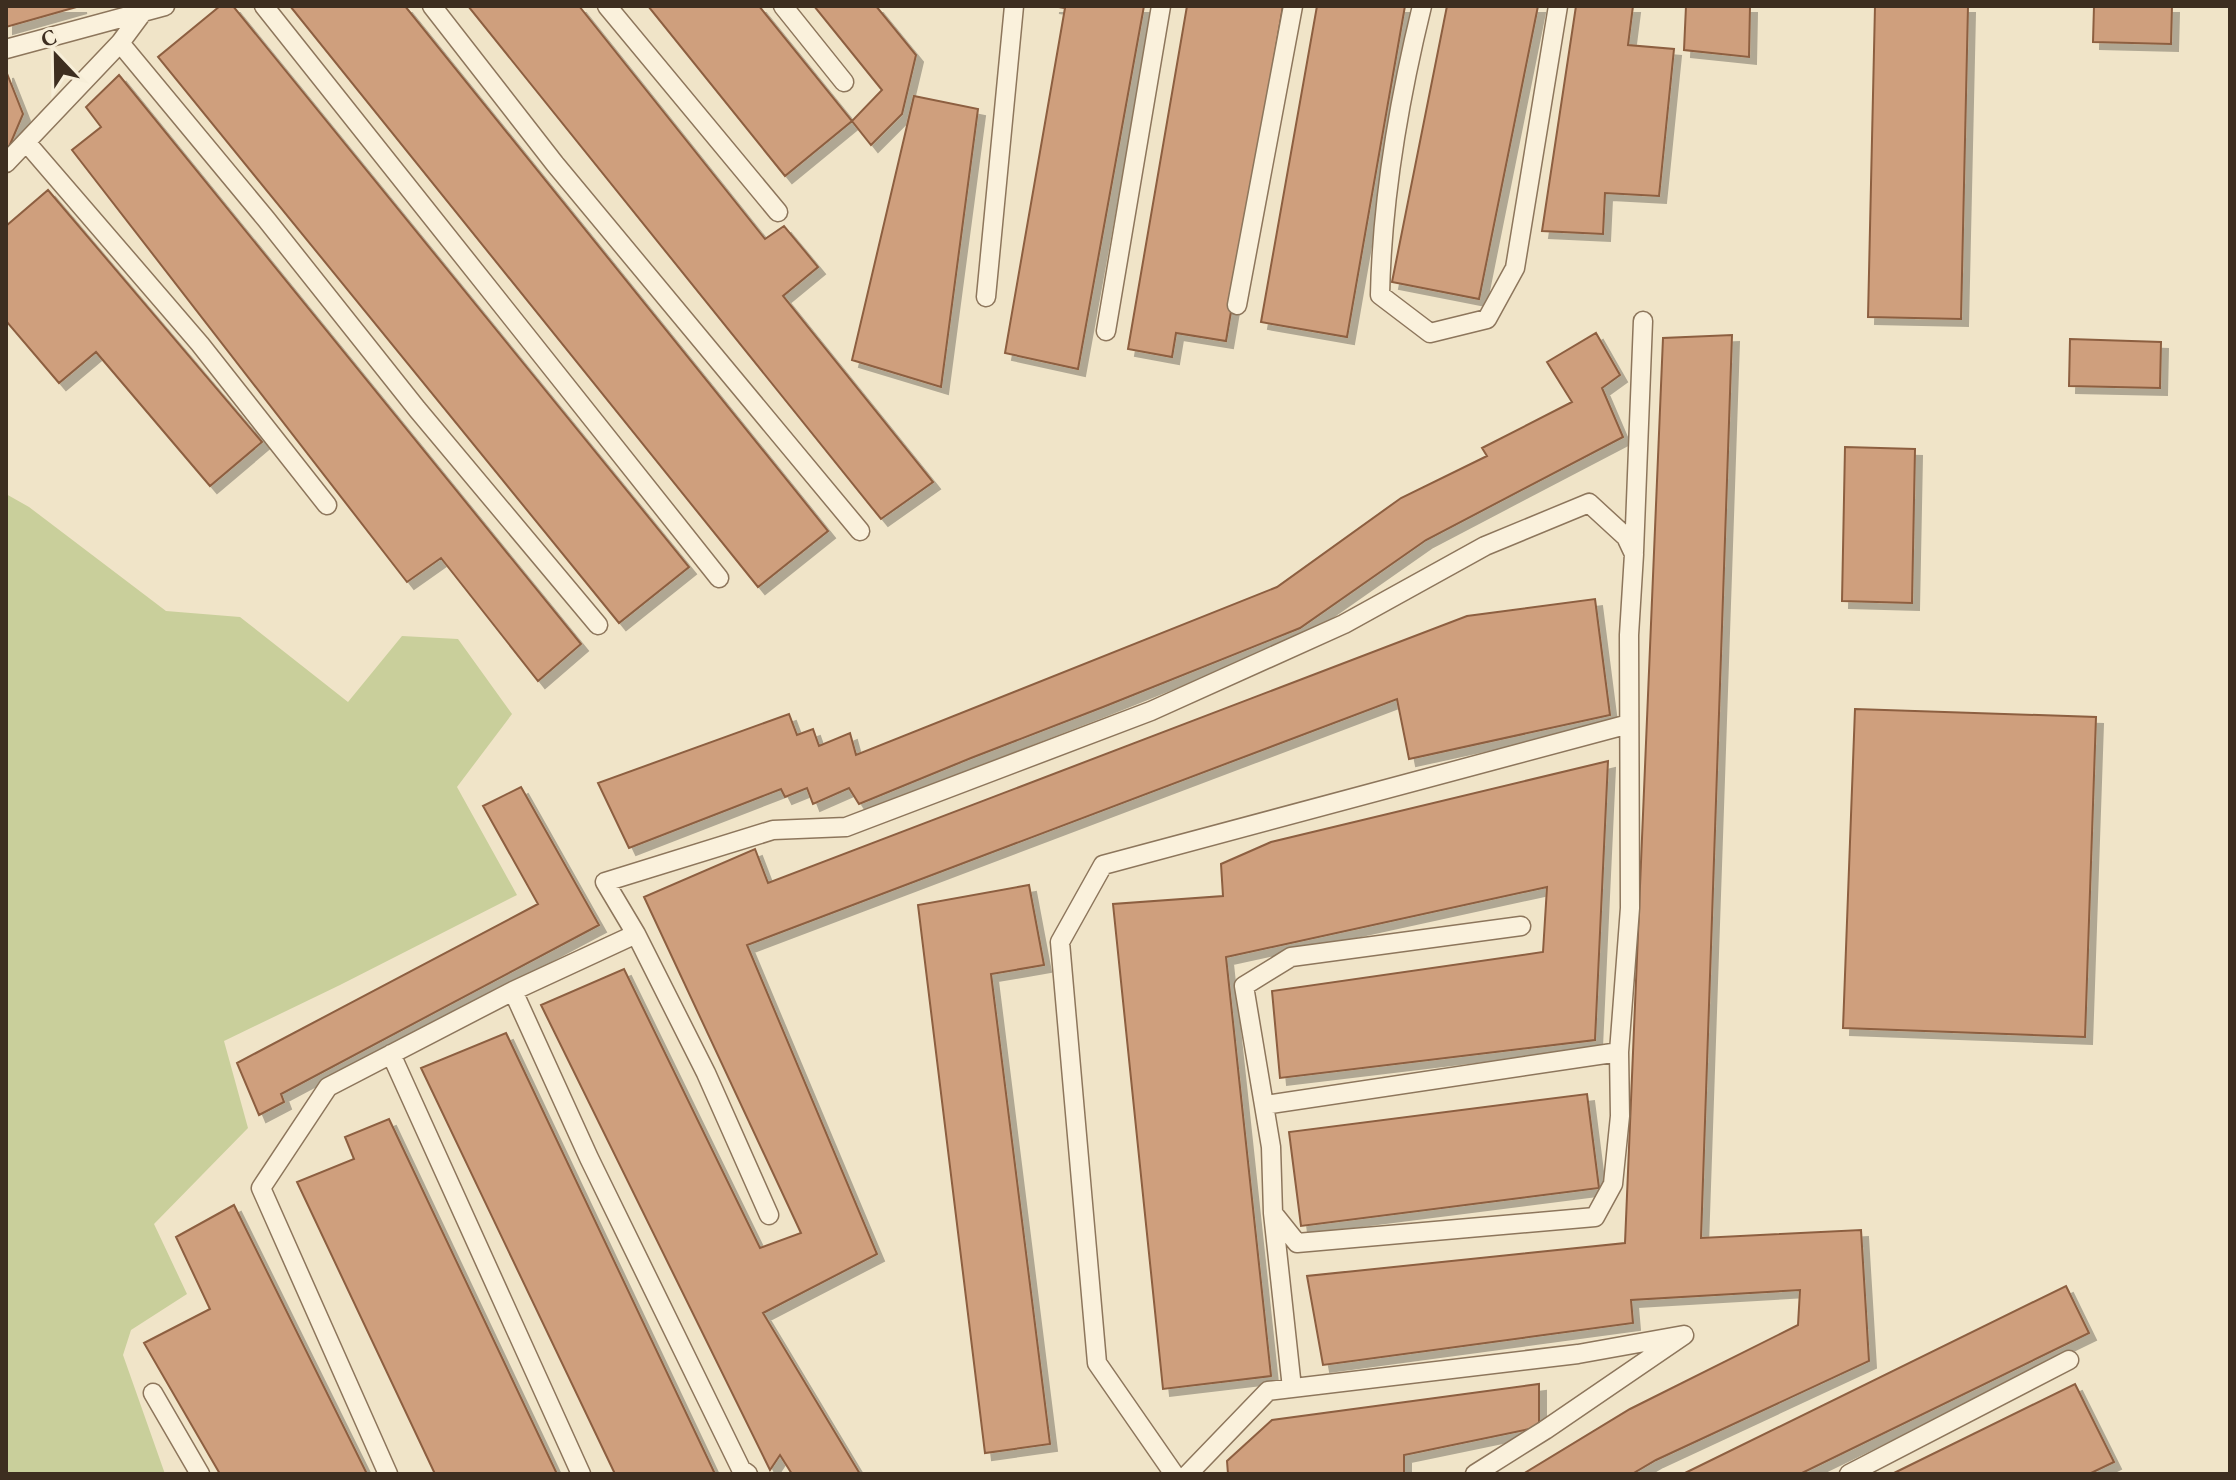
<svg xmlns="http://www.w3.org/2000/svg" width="2236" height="1480" viewBox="0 0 2236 1480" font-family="Spectral,serif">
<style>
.green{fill:#c9cf9b}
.building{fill:#cf9f7d;stroke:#8d5f41;stroke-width:2;filter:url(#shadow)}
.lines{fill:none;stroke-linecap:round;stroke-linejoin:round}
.lane-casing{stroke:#8d765c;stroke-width:21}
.lane{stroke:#faf1dc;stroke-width:18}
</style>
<defs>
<filter id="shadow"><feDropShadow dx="7" dy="7" stdDeviation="0" flood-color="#0004"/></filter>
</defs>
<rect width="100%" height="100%" fill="#f0e4c8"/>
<path class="green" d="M6,494L29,507L166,611L240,617L348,702L402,636L458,639L512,714L457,787L517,895L340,985L224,1041L248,1128L154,1224L187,1294L131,1330L123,1355L165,1474H6Z"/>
<path class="building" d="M6,6H80L6,27Z
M220,6H233L689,567L619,623L158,57Z
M290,6H405L828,531L758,587Z
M468,6H579L765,239L784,226L818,267L783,296L933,482L881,519Z
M648,6H759L852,121L785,176Z
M814,6H876L916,55L902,114L871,145L852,121L882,90Z
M1052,6H1144L1078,369L1005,353L1065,8Z
M1187,6H1283L1226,341L1176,333L1172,357L1128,349Z
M1317,6H1405L1347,337L1261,322Z
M1447,6H1538L1479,299L1392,282Z
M1576,6H1633L1628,45L1674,49L1659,196L1605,193L1603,234L1542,231Z
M1686,6H1750L1749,57L1684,50Z
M1875,6H1968L1961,319L1868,317Z
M2094,6H2172L2171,44L2093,42Z
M6,71L23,114L6,154Z
M119,75L581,644L538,681L441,558L407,582L72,150L101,127L86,107Z
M914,96L978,109L941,387L852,360Z
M48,190L262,442L210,486L96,352L59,383L6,321V226Z
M1596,333L1620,375L1602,388L1623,437L1426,540L1300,628L1103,707L971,758L859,804L849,788L813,804L807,788L785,797L781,789L629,848L598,783L789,714L797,735L813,729L819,746L850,733L856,755L1277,587L1401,498L1487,456L1482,448L1572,402L1547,362Z
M1732,335L1701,1238L1861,1230L1869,1361L1656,1460L1632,1474H1523L1630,1409L1798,1325L1800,1290L1631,1300L1633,1323L1323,1365L1307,1276L1625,1243L1663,338Z
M2070,339L2161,342L2160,388L2069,386Z
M1845,447L1915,449L1912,603L1842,601Z
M1595,599L1610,715L1409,759L1397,699L747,945L877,1254L763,1313L860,1474H792L780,1455L770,1470L541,1005L624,969L760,1248L801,1233L644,897L755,849L768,883L1467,616Z
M1855,709L2096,717L2085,1037L1843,1028Z
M1608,761L1595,1040L1280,1078L1272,991L1543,952L1547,887L1226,957L1271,1376L1163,1389L1113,904L1223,896L1221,864L1271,842Z
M521,787L599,925L281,1094L284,1102L259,1115L237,1063L538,904L483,806Z
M1029,885L1044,965L991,974L1050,1444L985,1453L918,905Z
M506,1033L715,1474H615L421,1068Z
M1587,1094L1599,1188L1301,1226L1289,1132Z
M389,1119L557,1474H435L297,1182L354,1159L345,1137Z
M234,1205L367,1474H220L144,1343L210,1309L176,1237Z
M2066,1286L2089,1333L1800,1474H1683Z
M1539,1384V1427L1404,1455V1474H1228L1227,1461L1272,1420Z
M2075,1384L2114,1462L2089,1474H1892Z"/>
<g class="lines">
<defs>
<path id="lane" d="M264,6L719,578
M432,6L555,164L860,531
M607,6L778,212
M783,6L844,82
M1422,6C1399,100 1382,198 1380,295L1430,333L1487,319L1515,268L1558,6
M120,43L266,219L417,409L598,625
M6,49L165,6
M26,142L200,344L327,505
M6,163L120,43L143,12
M986,297L1014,6
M1237,305L1293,6
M1106,331L1161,6
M1634,552L1643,321
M636,934L605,882L773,830L846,827L1151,711L1344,624L1485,546L1589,503L1626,537L1634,554L1629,635L1630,908L1619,1052L1620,1116L1613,1184L1595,1217L1297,1243L1273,1213L1271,1147L1244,986L1291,957L1521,926
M513,991L589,1158L741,1469L748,1474
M391,1054L581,1474
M1265,1105L1619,1052
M1273,1213L1292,1388
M153,1393L200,1474
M388,1474L261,1188L328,1087L513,991L636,934L706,1073L769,1215
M1174,1474L1097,1363L1060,942L1103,865L1629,724
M1188,1474L1268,1391L1578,1354L1684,1335L1545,1430L1475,1474
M1849,1474L2069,1360"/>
</defs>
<use href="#lane" class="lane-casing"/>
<use href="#lane" class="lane"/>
</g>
<rect width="2236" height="1480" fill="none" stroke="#3d2e20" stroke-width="16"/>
<g transform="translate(56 56) rotate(338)" stroke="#f7eed8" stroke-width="6" paint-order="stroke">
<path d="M0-6L14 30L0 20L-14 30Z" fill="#3d2e20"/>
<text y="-12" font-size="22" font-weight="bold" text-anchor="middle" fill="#3d2e20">С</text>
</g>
</svg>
